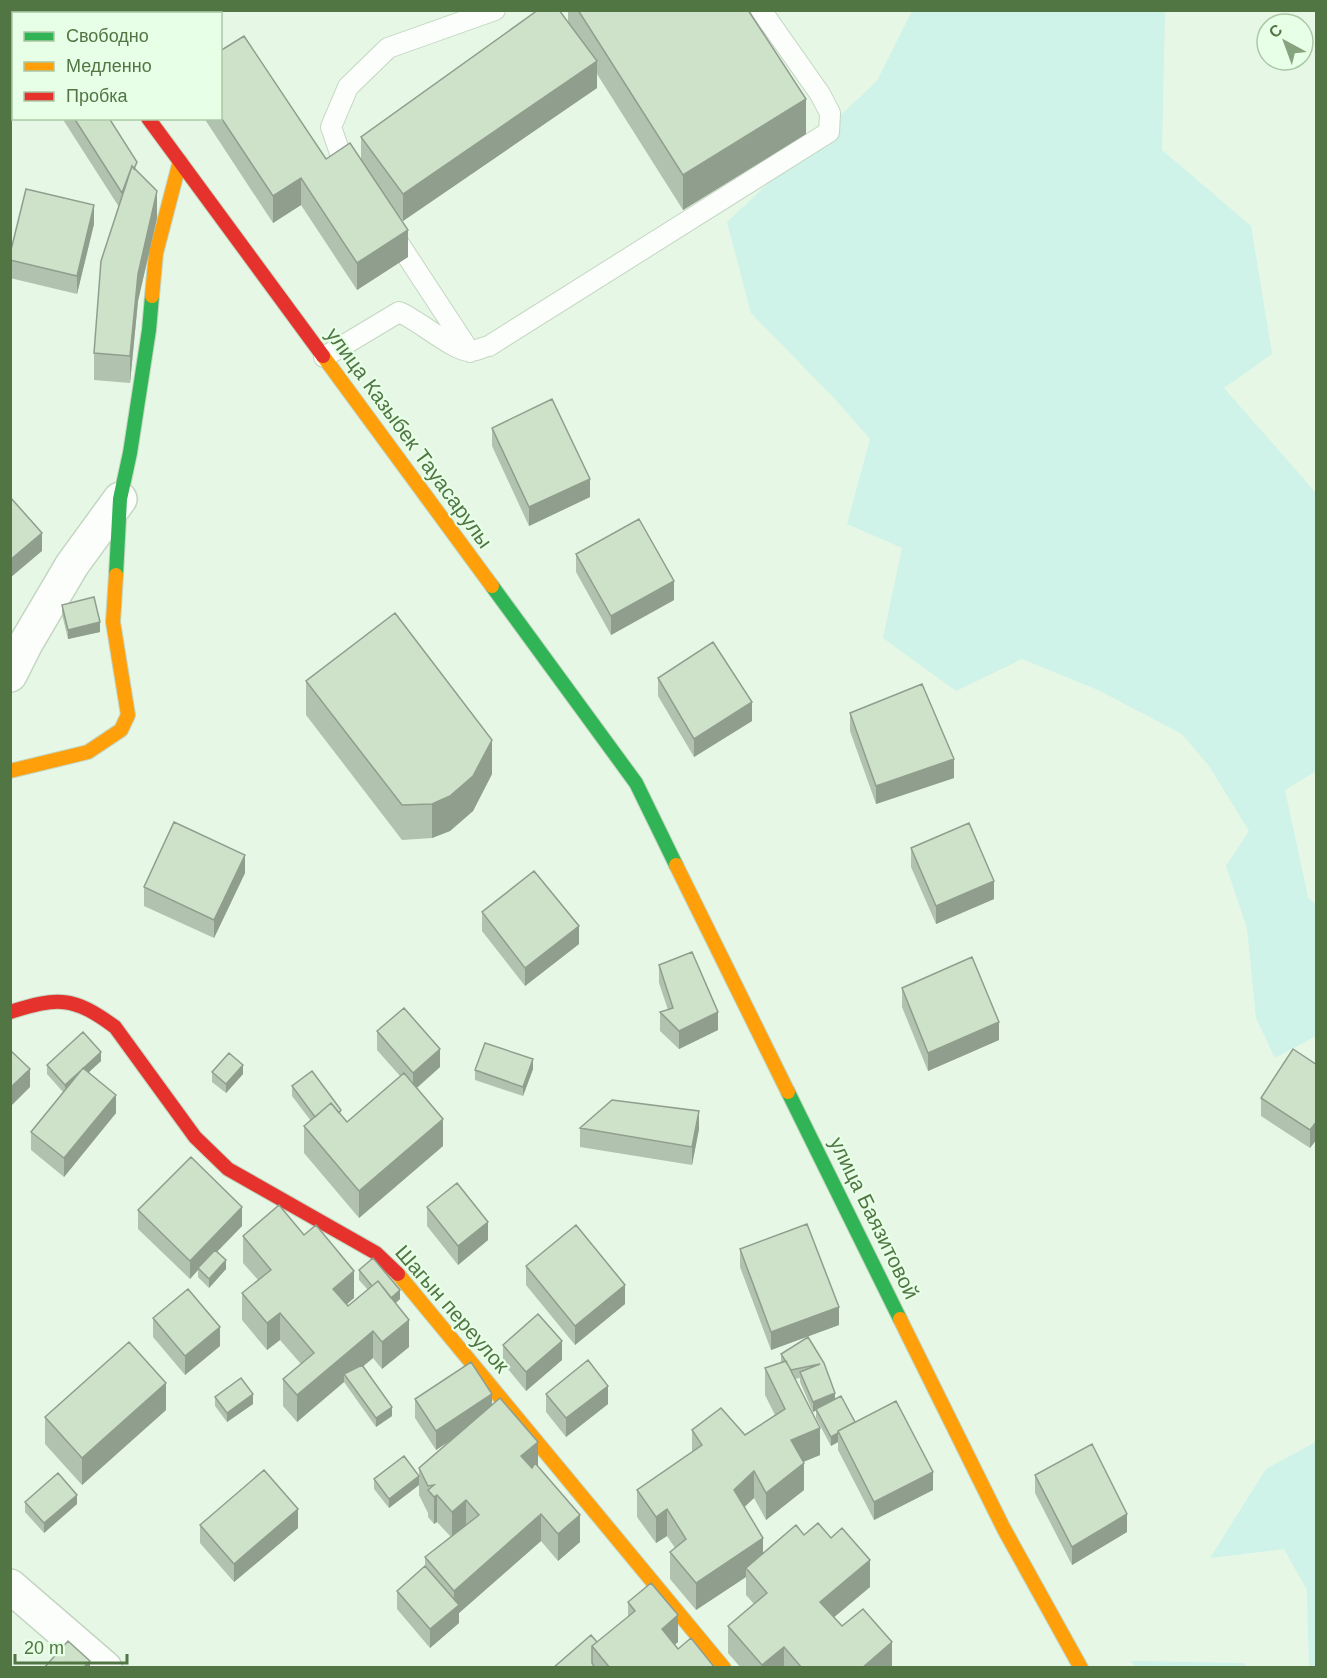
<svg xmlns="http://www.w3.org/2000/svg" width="1327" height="1678" viewBox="0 0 1327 1678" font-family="Helvetica,sans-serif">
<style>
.residential{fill:#dcf9db}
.green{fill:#cff2e9}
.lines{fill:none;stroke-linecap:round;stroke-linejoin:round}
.lane-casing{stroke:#c4d6c1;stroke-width:22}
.street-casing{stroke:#c4d6c1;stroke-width:36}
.fast-casing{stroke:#c2d5bf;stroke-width:16}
.slow-casing{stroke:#c2d5bf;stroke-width:16}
.jam-casing{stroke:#c2d5bf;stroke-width:16}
.lane{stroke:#fbfefb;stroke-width:20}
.street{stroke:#fbfefb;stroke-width:33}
.fast{stroke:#30b455;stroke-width:14}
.slow{stroke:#ff9f0a;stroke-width:14}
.jam{stroke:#e5322d;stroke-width:14}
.wall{fill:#b1c2ae}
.shaded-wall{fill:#909e8d}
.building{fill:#cee2ca;stroke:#909e8d;stroke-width:1.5}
.labels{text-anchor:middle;stroke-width:4.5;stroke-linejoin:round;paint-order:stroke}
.street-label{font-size:21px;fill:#517644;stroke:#e7ffe7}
</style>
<rect width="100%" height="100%" fill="#e6f7e6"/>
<path class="residential" d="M11,11H91L85,14H14V76L11,79Z"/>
<path class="green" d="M912,11H1165L1162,150L1251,226L1272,354L1224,388L1316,493V771L1285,790L1308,897L1316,905V1036L1275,1058L1256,1018L1247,928L1226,866L1249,831L1209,766L1182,734L1098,690L1022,659L956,691L883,638L902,548L847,524L870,439L834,398L751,313L727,222L877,81Z
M1316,1442V1667L1309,1668L1307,1590L1284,1549L1210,1558L1266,1469Z
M1131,1661L1243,1663L1247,1667H1134Z"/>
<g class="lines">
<defs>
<path id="lane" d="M353,174L340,153L331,127L348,87L388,48L495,10
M394,236L470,352
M324,357L399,312C417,319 455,352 470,351C476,351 483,347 489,346L829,132L830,113L820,94L761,10"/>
<path id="street" d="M10,62L14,60
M10,675L26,643L72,565L120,499
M10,1586L105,1668"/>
<path id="fast" d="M116,575L120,499L130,453L149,330L152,296
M492,586L636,783L676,865
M788,1092L900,1319"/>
<path id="slow" d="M152,296L156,253L180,161
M323,356L492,586
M10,771L88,752L121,730L128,715L113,622L116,575
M676,865L788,1092
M398,1274L724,1668
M900,1319L1004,1529L1081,1668"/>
<path id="jam" d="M69,10L70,14
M148,118L323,356
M10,1012C58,997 73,996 115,1027L195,1137L228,1169L376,1253L398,1274"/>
</defs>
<use href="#lane" class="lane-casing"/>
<use href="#street" class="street-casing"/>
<use href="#fast" class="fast-casing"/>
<use href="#slow" class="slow-casing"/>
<use href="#jam" class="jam-casing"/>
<use href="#lane" class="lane"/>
<use href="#street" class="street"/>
<use href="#fast" class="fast"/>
<use href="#slow" class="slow"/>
<use href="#jam" class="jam"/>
</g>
<path class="wall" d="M568,10H748L806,134L683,210L597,74V88L403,221L385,196L408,257L357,290L301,205L273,223L204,118H220V51L326,159L361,160V137L568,22Z
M62,118H109L137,171L157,218L138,301L130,383L94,380V353L119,207Z
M94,224L77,294L10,278V254Z
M492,428L590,497L529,526L492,446Z
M576,554L674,600L611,635L576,572Z
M62,605L100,632L68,639L62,614Z
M658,678L752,721L694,757L658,696Z
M306,681L492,774L473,811L450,831L432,838L402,840L306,715Z
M850,713L954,778L876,804L850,731Z
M911,848L994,899L936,924L911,867Z
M245,873L214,938L144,906V887Z
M482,912L579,944L525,986L482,931Z
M659,965L718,1030L679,1049L660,1031V1012L668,1010L659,983Z
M902,988L999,1040L928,1071L902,1007Z
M377,1031L440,1067L417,1088L443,1146L359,1218L304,1153V1126L311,1121L292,1096V1086L341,1116L347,1122L400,1076L377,1050Z
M101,1061L89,1072L116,1113L64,1177L31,1150V1132L63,1092L47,1074V1065Z
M1317,1065V1139L1310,1148L1261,1116V1098Z
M533,1069L523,1096L475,1080V1070Z
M212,1072L243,1074L226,1093L212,1082Z
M580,1128L699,1129L692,1165L580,1147Z
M427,1207L488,1240L458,1265L427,1226Z
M138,1210L242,1226L217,1252L226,1269L209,1288L198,1277V1270L190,1279L138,1229Z
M243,1236L354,1298L346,1305L348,1306L368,1290L359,1280V1270L400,1299L396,1303L409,1347L382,1369L373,1358L363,1366L392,1416L376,1427L344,1382L297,1422L283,1406V1379L301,1364L280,1340L267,1350L242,1320V1293L258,1280L243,1263Z
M740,1249L839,1325L771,1350L740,1267Z
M526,1266L625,1304L575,1345L526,1285Z
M153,1318L220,1346L185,1375L153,1337Z
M808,1337L835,1399L855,1422L933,1490L874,1520L838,1450V1442L831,1446L816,1418V1410L813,1412L800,1382V1378L795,1379L820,1455L803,1462L804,1490L766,1520L754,1498L744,1507L763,1553L804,1535L870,1587L834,1617L842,1626L892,1668H741L728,1653V1626L754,1604L746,1595V1577L696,1610L670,1579V1552L675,1548L667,1536L656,1543L637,1517V1490L692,1453V1430L745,1435L775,1415L765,1395V1368L781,1363V1354Z
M503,1345L562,1360L526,1391L503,1363Z
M546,1394L608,1404L566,1437L546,1412Z
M215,1397L253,1404L227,1422L215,1406Z
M415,1399L492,1405L538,1467L580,1542L558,1561L541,1541L459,1613V1623L430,1648L397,1609V1591L425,1566V1557L451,1537L437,1522L434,1524L428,1517V1513L419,1495V1468L451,1440L436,1450L415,1418Z
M166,1410L82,1485L45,1444V1417Z
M1035,1475L1127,1532L1072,1565L1035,1493Z
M374,1479L419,1485L389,1508L374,1489Z
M25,1502L77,1504L44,1533L25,1512Z
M200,1525L298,1528L234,1582L200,1543Z
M628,1602L678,1642L675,1644L678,1649L715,1668H553L597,1642L628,1617Z"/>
<path class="shaded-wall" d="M597,61V88L403,221V194Z
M806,99V134L683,210V175Z
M301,178V205L273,223V196Z
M157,191V218L138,301L130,383V356L138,274Z
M94,205V224L77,294V276Z
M408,230V257L357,290V263Z
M590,479V497L529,526V507Z
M42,533V551L10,578V560Z
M674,581V600L611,635V616Z
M100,622V632L68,639V630Z
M752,702V721L694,757V739Z
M492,740V774L473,811L450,831L432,838V804Z
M954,759V778L876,804V786Z
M245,855V873L214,938V920Z
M994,881V899L936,924V906Z
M579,926V944L525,986V968Z
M718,1012V1030L679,1049V1031Z
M999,1022V1040L928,1071V1053Z
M440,1049V1067L413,1091V1073Z
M101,1052V1061L65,1094V1085Z
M533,1059V1069L523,1096V1087Z
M243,1065V1074L226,1093V1084Z
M30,1069V1087L10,1107V1088Z
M116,1095V1113L64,1177V1158Z
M699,1111V1129L692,1165V1147Z
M443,1119V1146L359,1218V1191Z
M1317,1121V1139L1310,1148V1130Z
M242,1207V1226L200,1269L198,1268V1270L190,1279V1261Z
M488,1222V1240L458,1265V1246Z
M226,1260V1269L209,1288V1279Z
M354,1271V1298L333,1316V1289Z
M625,1285V1304L575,1345V1326Z
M400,1290V1299L383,1314V1305Z
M839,1307V1325L771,1350V1332Z
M280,1313V1340L267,1350V1323Z
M409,1320V1347L382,1369V1342Z
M220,1327V1346L185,1375V1356Z
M373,1331V1358L348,1379L344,1374V1382L297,1422V1395Z
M562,1341V1360L526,1391V1372Z
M166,1383V1410L82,1485V1458Z
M608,1386V1404L566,1437V1418Z
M835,1393V1402L813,1412V1402Z
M253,1394V1404L227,1422V1413Z
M492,1394V1413L436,1450V1431Z
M392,1407V1416L376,1427V1418Z
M820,1428V1455L791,1467V1440Z
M838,1433V1442L831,1446V1437Z
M538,1442V1469L521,1483V1456Z
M804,1463V1490L766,1520V1493Z
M754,1471V1498L734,1517V1490Z
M933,1472V1490L874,1520V1502Z
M419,1476V1485L389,1508V1499Z
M77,1495V1504L44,1533V1523Z
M437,1495V1522L434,1524V1497Z
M466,1500V1527L452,1539V1512Z
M298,1509V1528L234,1582V1564Z
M667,1509V1536L656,1543V1517Z
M541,1514V1541L459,1613V1623L430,1648V1629L454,1609V1591Z
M1127,1514V1532L1072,1565V1547Z
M580,1515V1542L558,1561V1534Z
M763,1538V1565L746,1568V1577L696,1610V1583Z
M870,1560V1587L820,1629V1602Z
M678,1615V1642L662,1656V1629Z
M892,1642V1668H862Z
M784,1647V1668H762V1665Z
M90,1661V1668H83Z"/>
<path class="building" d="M538,10H559L597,61L403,194L361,137Z
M578,10H748L806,99L683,175Z
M244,36L326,159L350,143L408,230L357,263L301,178L273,196L220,116V51Z
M74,118H109L137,162L134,169L132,166L122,193Z
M132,166L157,191L138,274L130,356L94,353L101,261Z
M26,189L94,205L77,276L10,260V254Z
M552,399L590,479L529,507L492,428Z
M10,497L42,533L10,560Z
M639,519L674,581L611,616L576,554Z
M94,597L100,622L68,630L62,605Z
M395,613L492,740L473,776L450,796L432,804L402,805L306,681Z
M713,642L752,702L694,739L658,678Z
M922,684L954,759L876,786L850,713Z
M174,822L245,855L214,920L144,887Z
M969,823L994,881L936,906L911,848Z
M534,871L579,926L525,968L482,912Z
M692,952L718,1012L679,1031L660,1012L673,1008L659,965Z
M972,957L999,1022L928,1053L902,988Z
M404,1008L440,1049L413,1073L377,1031Z
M83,1032L101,1052L65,1085L47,1065Z
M485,1043L533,1059L523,1087L475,1070Z
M1293,1049L1317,1065V1121L1310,1130L1261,1098Z
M10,1050L30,1069L10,1088Z
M229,1053L243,1065L226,1084L212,1072Z
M83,1068L116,1095L64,1158L31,1132Z
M312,1071L341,1110L339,1113L331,1103L315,1117L292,1086Z
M404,1073L443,1119L359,1191L304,1126L331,1103L347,1122Z
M612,1100L699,1111L692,1147L580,1128Z
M191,1157L242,1207L190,1261L138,1210Z
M457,1183L488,1222L458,1246L427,1207Z
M279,1205L304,1235L316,1225L354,1271L333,1289L348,1306L378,1281L409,1320L382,1342L373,1331L297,1395L283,1379L314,1353L280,1313L267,1323L242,1293L271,1270L243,1236Z
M807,1224L839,1307L771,1332L740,1249Z
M576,1225L625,1285L575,1326L526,1266Z
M215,1250L226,1260L209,1279L198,1268Z
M373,1258L400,1290L391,1298L378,1281L372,1286L359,1270Z
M188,1289L220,1327L185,1356L153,1318Z
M538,1314L562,1341L526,1372L503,1345Z
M808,1337L824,1363L835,1393L813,1402L800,1372L820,1364L791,1370L781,1354Z
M129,1342L166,1383L82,1458L45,1417Z
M588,1360L608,1386L566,1418L546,1394Z
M786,1361L820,1428L791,1440L804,1463L766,1493L754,1471L734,1490L763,1538L696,1583L670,1552L686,1539L667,1509L656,1517L637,1490L702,1445L692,1430L721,1408L745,1435L785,1409L765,1368Z
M471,1362L492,1394L436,1431L415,1399Z
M362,1365L392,1407L376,1418L344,1374Z
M241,1378L253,1394L227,1413L215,1397Z
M841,1396L855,1422L838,1431V1433L831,1437L816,1409Z
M500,1398L538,1442L521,1456L532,1468L535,1463L580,1515L558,1534L541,1514L454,1591L425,1557L479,1515L466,1500L452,1512L437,1495L434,1497L428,1490L434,1485L428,1486L419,1468Z
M896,1401L933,1472L874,1502L838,1431Z
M1092,1444L1127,1514L1072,1547L1035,1475Z
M404,1456L419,1476L389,1499L374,1479Z
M264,1470L298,1509L234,1564L200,1525Z
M58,1473L77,1495L44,1523L25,1502Z
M818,1523L831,1538L842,1528L870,1560L820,1602L842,1626L863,1609L892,1642L862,1668H802L784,1647L762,1665L728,1626L767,1593L746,1568L796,1525L804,1535Z
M425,1566L459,1605L430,1629L397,1591Z
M651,1583L678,1615L662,1629L678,1649L691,1638L715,1668H610L592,1646L635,1611L628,1602Z
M591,1635L597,1642L592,1646V1663L595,1668H553Z
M68,1641L90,1661L83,1668H44Z"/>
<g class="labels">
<g class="street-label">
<text transform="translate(409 438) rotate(54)" y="7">улица Казыбек Тауасарулы</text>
<text transform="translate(874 1218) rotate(64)" y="7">улица Баязитовой</text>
<text transform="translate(452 1309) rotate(49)" y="7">Шагын переулок</text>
</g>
</g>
<rect width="1327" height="1678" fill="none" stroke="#517644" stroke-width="24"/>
<rect x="12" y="12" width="210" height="108" fill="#e7ffe7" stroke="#abc8a6" stroke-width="1.5"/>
<rect x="24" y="32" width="30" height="9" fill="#30b455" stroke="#abc8a6" stroke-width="1.5"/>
<text x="66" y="42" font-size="18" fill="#517644">Свободно</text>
<rect x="24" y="62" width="30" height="9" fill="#ff9f0a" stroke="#abc8a6" stroke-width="1.5"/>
<text x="66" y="72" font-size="18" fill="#517644">Медленно</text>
<rect x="24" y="92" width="30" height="9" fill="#e5322d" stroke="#abc8a6" stroke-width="1.5"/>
<text x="66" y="102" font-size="18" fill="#517644">Пробка</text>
<g transform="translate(1285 42) rotate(319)"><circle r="28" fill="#e7ffe7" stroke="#abc8a6" stroke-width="1.5"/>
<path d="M0-4.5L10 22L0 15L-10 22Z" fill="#85a37d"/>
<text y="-9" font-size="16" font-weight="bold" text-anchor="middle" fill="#517644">С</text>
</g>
<path d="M15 1654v9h112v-9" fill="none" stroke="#517644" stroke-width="3"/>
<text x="24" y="1654" font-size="18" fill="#517644" stroke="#e7ffe7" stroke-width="4.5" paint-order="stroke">20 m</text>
</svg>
